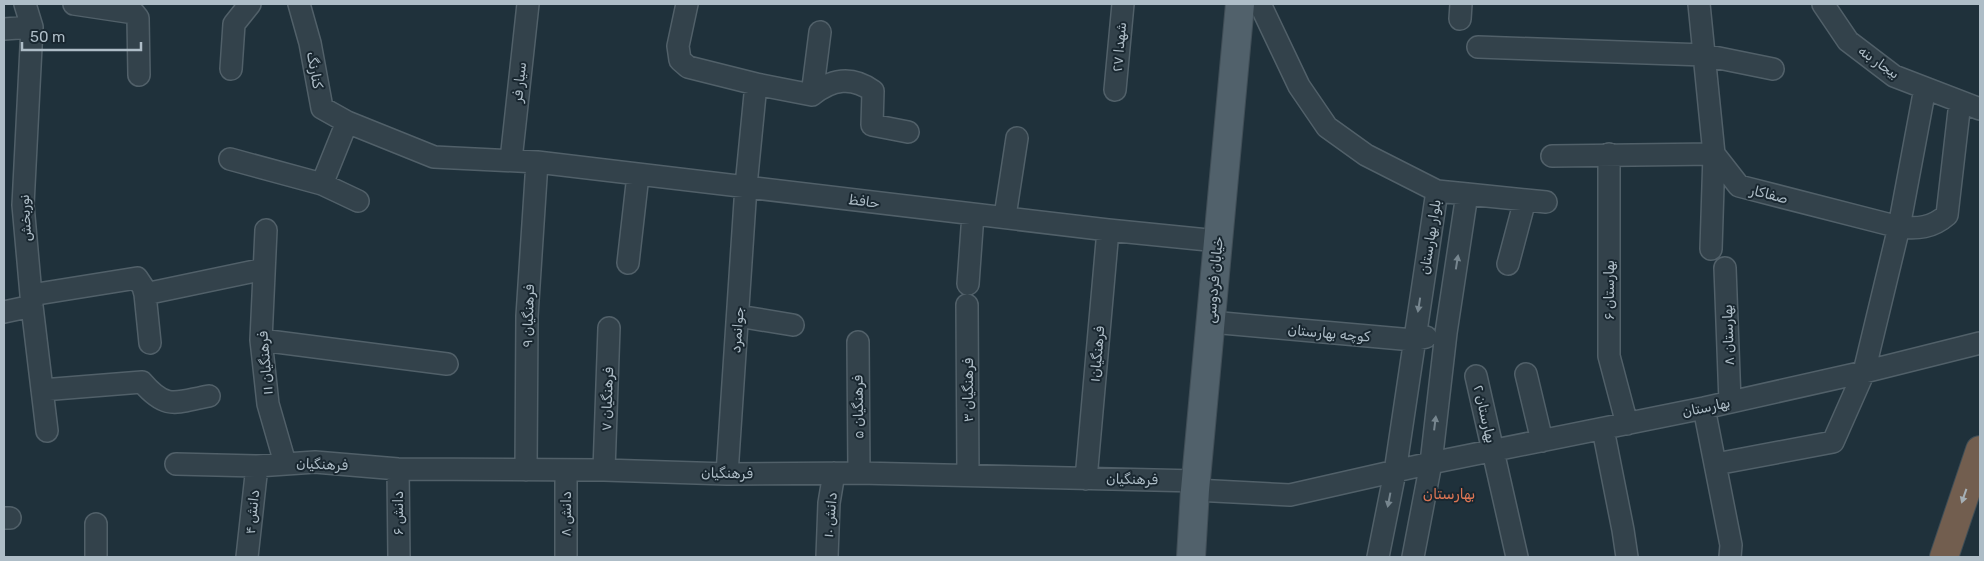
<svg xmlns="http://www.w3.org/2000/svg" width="1984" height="561" viewBox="0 0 1984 561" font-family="Rubik,Vazirmatn,sans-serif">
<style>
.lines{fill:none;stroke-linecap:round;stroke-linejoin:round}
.minor-casing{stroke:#516069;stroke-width:24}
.major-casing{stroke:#404e57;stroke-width:30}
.highway-casing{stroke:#3e4d56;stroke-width:30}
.minor{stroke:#33424b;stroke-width:21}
.major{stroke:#51616b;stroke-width:28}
.highway{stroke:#725e4f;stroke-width:28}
.oneway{fill:#77868f}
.oneway2{fill:#a5afb5}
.labels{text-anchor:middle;stroke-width:4;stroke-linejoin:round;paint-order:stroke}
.street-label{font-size:14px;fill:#aebdc7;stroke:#192730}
.neighbourhood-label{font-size:15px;fill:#dc7554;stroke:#192730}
</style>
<rect width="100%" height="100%" fill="#1f313b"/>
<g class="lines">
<defs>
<path id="minor" d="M25,4L32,27L23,205L32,306L47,431
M74,4L134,13L138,18L139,75
M299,4L310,43L322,108L347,122L434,157L537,162L1108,230L1218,241
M687,4L678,46L680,60L688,67L756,84L746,186L727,474
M1260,4L1299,86L1327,127L1366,155L1437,191
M1699,4L1714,154L1739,186L1899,227C1918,229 1932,228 1947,215L1960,102
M1823,4L1848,41L1894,76L1980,109
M1460,19L1461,4
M4,29L32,27
M1478,47L1704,55L1773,69
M231,69L234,24L250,4
M756,84L812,95C832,79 852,76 873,91L872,125L908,132
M1115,90L1123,4
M812,95L820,32
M1609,154V356L1627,424
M1552,156L1714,154L1711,249
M230,159L322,184L358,201
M511,160L528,4
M322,184L347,122
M1467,194L1546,202
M1005,216L1017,138
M266,230L261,340L268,404L285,463
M628,263L638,175
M1508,264L1525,200
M1725,268L1730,402
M968,284L973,214
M145,294L264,269
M31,295L137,278L143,287L145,294L150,343
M967,305L968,475
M4,312L32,306
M738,316L793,325
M1211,322L1413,340L1426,337
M261,340L447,364
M858,342L859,473
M1526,374L1542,441
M1476,376L1517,557
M42,390L142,382C167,411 176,402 209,396
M1704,408L1731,545L1730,557
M1603,429L1623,530L1627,557
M176,464L257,466L315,462L398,469L604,470L727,474L859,473L1197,481
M1716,464L1833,442L1864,372L1899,227L1925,88
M398,469L399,557
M526,470L527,316L537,162
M566,470V557
M604,470L609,328
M1086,479L1108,230
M1195,490L1290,495L1431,463L1704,408L1864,372L1980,343
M4,518H10
M96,557V524
M247,557L257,466
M827,557L829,503L834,473
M1378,557L1395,472L1437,191L1467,194L1446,333L1431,463L1413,557"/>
<path id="major" d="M1191,557L1195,490L1240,4"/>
<path id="highway" d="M1944,557L1980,450"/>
</defs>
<use href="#minor" class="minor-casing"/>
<use href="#major" class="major-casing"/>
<use href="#highway" class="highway-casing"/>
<use href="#minor" class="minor"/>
<use href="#major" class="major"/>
<use href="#highway" class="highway"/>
</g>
<defs><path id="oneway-solid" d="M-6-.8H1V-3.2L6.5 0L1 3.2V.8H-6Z" transform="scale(1.25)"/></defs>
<g class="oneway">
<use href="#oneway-solid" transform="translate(1457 262) rotate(-81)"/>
<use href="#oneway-solid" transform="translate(1419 305) rotate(99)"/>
<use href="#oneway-solid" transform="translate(1435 423) rotate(-83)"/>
<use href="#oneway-solid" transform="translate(1389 500) rotate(101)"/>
</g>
<use class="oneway2" href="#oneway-solid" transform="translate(1964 496) rotate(109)"/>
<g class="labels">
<g class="street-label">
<text transform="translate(1119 47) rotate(-85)" y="5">۲۷ شهدا</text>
<text transform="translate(1879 62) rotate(35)" y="5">بیجار بنه</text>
<text transform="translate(315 70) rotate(80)" y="5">کنارنگ</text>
<text transform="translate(519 82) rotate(-84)" y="5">سیار فر</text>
<text transform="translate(1769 194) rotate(14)" y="5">صفاکار</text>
<text transform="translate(864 201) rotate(7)" y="5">حافظ</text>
<text transform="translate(25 218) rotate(-93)" y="5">نوربخش</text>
<text transform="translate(1430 237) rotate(-81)" y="5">بلوار بهارستان</text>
<text transform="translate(1214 280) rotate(-85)" y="5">خیابان فردوسی</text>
<text transform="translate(1609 290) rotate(-90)" y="5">بهارستان ۶</text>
<text transform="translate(528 316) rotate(-88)" y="5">فرهنگیان ۹</text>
<text transform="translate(737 330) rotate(-86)" y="5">جوانمرد</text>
<text transform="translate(1329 333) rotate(5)" y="5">کوچه بهارستان</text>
<text transform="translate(1728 335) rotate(-92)" y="5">بهارستان ۸</text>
<text transform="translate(1097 354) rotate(-85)" y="5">فرهنگیان۱</text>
<text transform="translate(265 363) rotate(-95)" y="5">فرهنگیان ۱۱</text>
<text transform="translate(968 390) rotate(-90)" y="5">فرهنگیان ۳</text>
<text transform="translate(607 399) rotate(-88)" y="5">فرهنگیان ۷</text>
<text transform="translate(858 407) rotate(-91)" y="5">فرهنگیان ۵</text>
<text transform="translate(1706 407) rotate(-12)" y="5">بهارستان</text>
<text transform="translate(1485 414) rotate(77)" y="5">بهارستان ۲</text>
<text transform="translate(322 464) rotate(2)" y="5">فرهنگیان</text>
<text transform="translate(727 473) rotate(1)" y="5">فرهنگیان</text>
<text transform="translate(1132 479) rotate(1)" y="5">فرهنگیان</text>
<text transform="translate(252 512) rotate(-84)" y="5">دانش ۴</text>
<text transform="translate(398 513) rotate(-90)" y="5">دانش ۶</text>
<text transform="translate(566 514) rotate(-90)" y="5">دانش ۸</text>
<text transform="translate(830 515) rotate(-85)" y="5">دانش ۱۰</text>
</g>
<g class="neighbourhood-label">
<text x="1449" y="499">بهارستان</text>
</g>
</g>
<rect width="1984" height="561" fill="none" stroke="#aebdc7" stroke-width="10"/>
<path d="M22 42v8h119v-8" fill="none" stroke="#aebdc7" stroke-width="2.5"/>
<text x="30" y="42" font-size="15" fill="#aebdc7" stroke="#192730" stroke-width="4" paint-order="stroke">50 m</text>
</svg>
